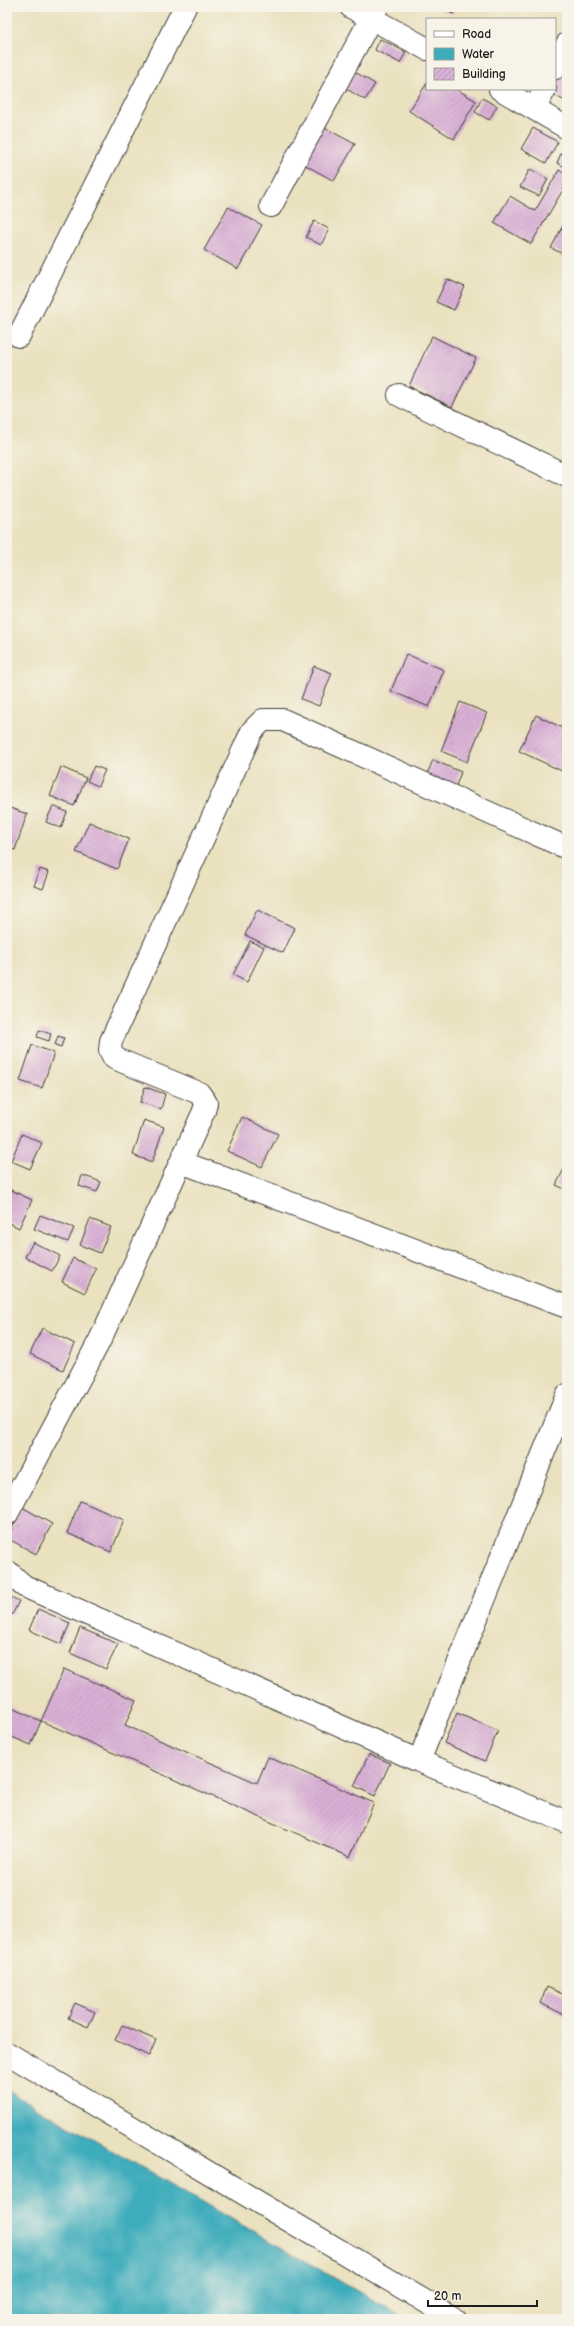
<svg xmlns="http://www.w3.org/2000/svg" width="574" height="2326" viewBox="0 0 574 2326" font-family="'Balsamiq Sans',sans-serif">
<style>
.water{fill:#3eacbb;stroke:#2d646c}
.building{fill:url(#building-hatch)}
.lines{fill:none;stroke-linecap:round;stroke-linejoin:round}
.minor-casing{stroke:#3b3a34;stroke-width:24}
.minor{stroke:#fff;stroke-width:22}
</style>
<defs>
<pattern id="building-hatch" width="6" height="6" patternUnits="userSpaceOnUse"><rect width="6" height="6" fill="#d9b0d6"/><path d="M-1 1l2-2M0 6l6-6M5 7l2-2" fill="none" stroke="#ba97b7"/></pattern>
</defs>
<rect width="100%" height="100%" fill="#f7f3e8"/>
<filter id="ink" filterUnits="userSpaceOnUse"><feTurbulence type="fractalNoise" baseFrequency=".025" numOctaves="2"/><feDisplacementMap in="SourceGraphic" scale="8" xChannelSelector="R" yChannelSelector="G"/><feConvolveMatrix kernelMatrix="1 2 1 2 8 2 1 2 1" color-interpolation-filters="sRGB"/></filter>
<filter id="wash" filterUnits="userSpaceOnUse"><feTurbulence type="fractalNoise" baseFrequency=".012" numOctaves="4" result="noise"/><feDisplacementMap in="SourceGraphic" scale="16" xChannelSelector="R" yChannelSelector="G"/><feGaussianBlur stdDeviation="0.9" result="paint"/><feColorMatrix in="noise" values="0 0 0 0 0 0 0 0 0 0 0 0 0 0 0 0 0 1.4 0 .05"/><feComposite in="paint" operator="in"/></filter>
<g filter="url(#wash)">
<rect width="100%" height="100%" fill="#eae1bf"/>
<path class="water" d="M7,2090L406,2319H7Z"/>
<g id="blocks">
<path class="building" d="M438,7H456L453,14Z
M380,39L406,52L400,63L375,50Z
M567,58V102L548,92L555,89V80Z
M355,72L375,84L365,100L345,88Z
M427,83V89H456L476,101L454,139L409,111Z
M482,98L497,106L489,120L475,112Z
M323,127L355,144L334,181L302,163Z
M533,128L558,142L546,163L521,149Z
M562,151L567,153V168L557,163Z
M530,169L548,179L539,196L520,187Z
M559,170L567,175V183L531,244L494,223L510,196L535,211Z
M228,207L262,225L238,269L204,250Z
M314,221L329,229L321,245L306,237Z
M565,222L567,223V256L551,248Z
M447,279L465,287L454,310L436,302Z
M432,336L476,358L452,407L409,386Z
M406,654L444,670L429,707L391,691Z
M314,666L332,673L319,706L301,699Z
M460,702L487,713L467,762L441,751Z
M536,715L567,730L566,773L519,751Z
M433,760L461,772L454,791L425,779Z
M94,766L105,770L98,786L87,781Z
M61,767L86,778L74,806L50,796Z
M53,806L67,812L61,828L46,822Z
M7,807L27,814L15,850L7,848Z
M89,822L129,839L117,869L76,852Z
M40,869L49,872L43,889L34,886Z
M257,910L295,928L283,953L245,935Z
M250,941L264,947L247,982L233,975Z
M39,1030L51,1034L49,1041L37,1037Z
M58,1036L64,1038L61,1047L55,1045Z
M32,1045L54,1053L42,1088L20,1081Z
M145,1087L165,1094L161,1109L140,1102Z
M242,1117L278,1134L262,1167L227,1151Z
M144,1120L164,1127L152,1162L133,1155Z
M22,1134L42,1143L30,1169L11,1161Z
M567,1163V1190L556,1185Z
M82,1175L101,1182L97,1192L79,1186Z
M7,1188L32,1200L19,1228L7,1222Z
M40,1215L74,1228L68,1242L34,1229Z
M90,1219L111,1227L100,1253L80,1245Z
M33,1242L60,1256L52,1271L25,1257Z
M73,1258L96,1269L85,1293L62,1282Z
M42,1328L75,1344L63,1370L30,1354Z
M80,1501L124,1520L111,1552L67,1533Z
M22,1507L52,1524L36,1554L7,1538Z
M7,1595L19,1601L12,1615L7,1613Z
M38,1609L70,1623L61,1644L29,1630Z
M80,1628L118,1644L106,1669L70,1653Z
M64,1669L136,1700L125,1725L257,1783L268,1757L374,1803L350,1857L41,1721Z
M7,1706L41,1721L31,1745L7,1735Z
M457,1713L498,1731L485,1761L444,1743Z
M369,1754L390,1763L375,1796L354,1786Z
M547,1987L567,1996V2010L565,2015L540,2003Z
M75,2003L95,2012L88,2027L68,2018Z
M122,2025L156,2040L149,2056L115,2040Z"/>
</g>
</g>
<g filter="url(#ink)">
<use href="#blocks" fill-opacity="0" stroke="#3b3a34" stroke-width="1"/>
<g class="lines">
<defs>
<path id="minor" d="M351,7L427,49
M555,68L567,44
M500,89L567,128
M535,108L545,89
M271,206L377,7
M19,336L185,7
M399,395L567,476
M181,1162L567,1307
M567,1395L419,1761L567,1822
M7,1514L100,1340L204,1111L206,1103L199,1093L114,1058L110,1050L111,1041L252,731L263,720H283L567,848
M7,1571L24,1586L419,1761
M7,2053L455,2319"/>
</defs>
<use href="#minor" class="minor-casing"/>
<use href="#minor" class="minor"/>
</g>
</g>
<rect width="574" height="2326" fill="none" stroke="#f7f3e8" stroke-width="24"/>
<rect x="426" y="18" width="130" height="72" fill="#f7f3e8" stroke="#9f9d96"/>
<rect x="434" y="31" width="20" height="6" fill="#ffffff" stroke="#9f9d96"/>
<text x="462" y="38" font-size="12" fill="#1c1c1c">Road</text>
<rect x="434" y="48" width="20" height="12" fill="#3eacbb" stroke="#9f9d96"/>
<text x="462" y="58" font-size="12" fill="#1c1c1c">Water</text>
<rect x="434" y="68" width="20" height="12" fill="url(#building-hatch)" stroke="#9f9d96"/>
<text x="462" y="78" font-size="12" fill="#1c1c1c">Building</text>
<path d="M428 2300v6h109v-6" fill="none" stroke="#1c1c1c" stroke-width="2"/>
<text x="434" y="2300" font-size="12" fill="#1c1c1c" stroke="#f7f3e8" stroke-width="3" paint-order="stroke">20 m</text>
</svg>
